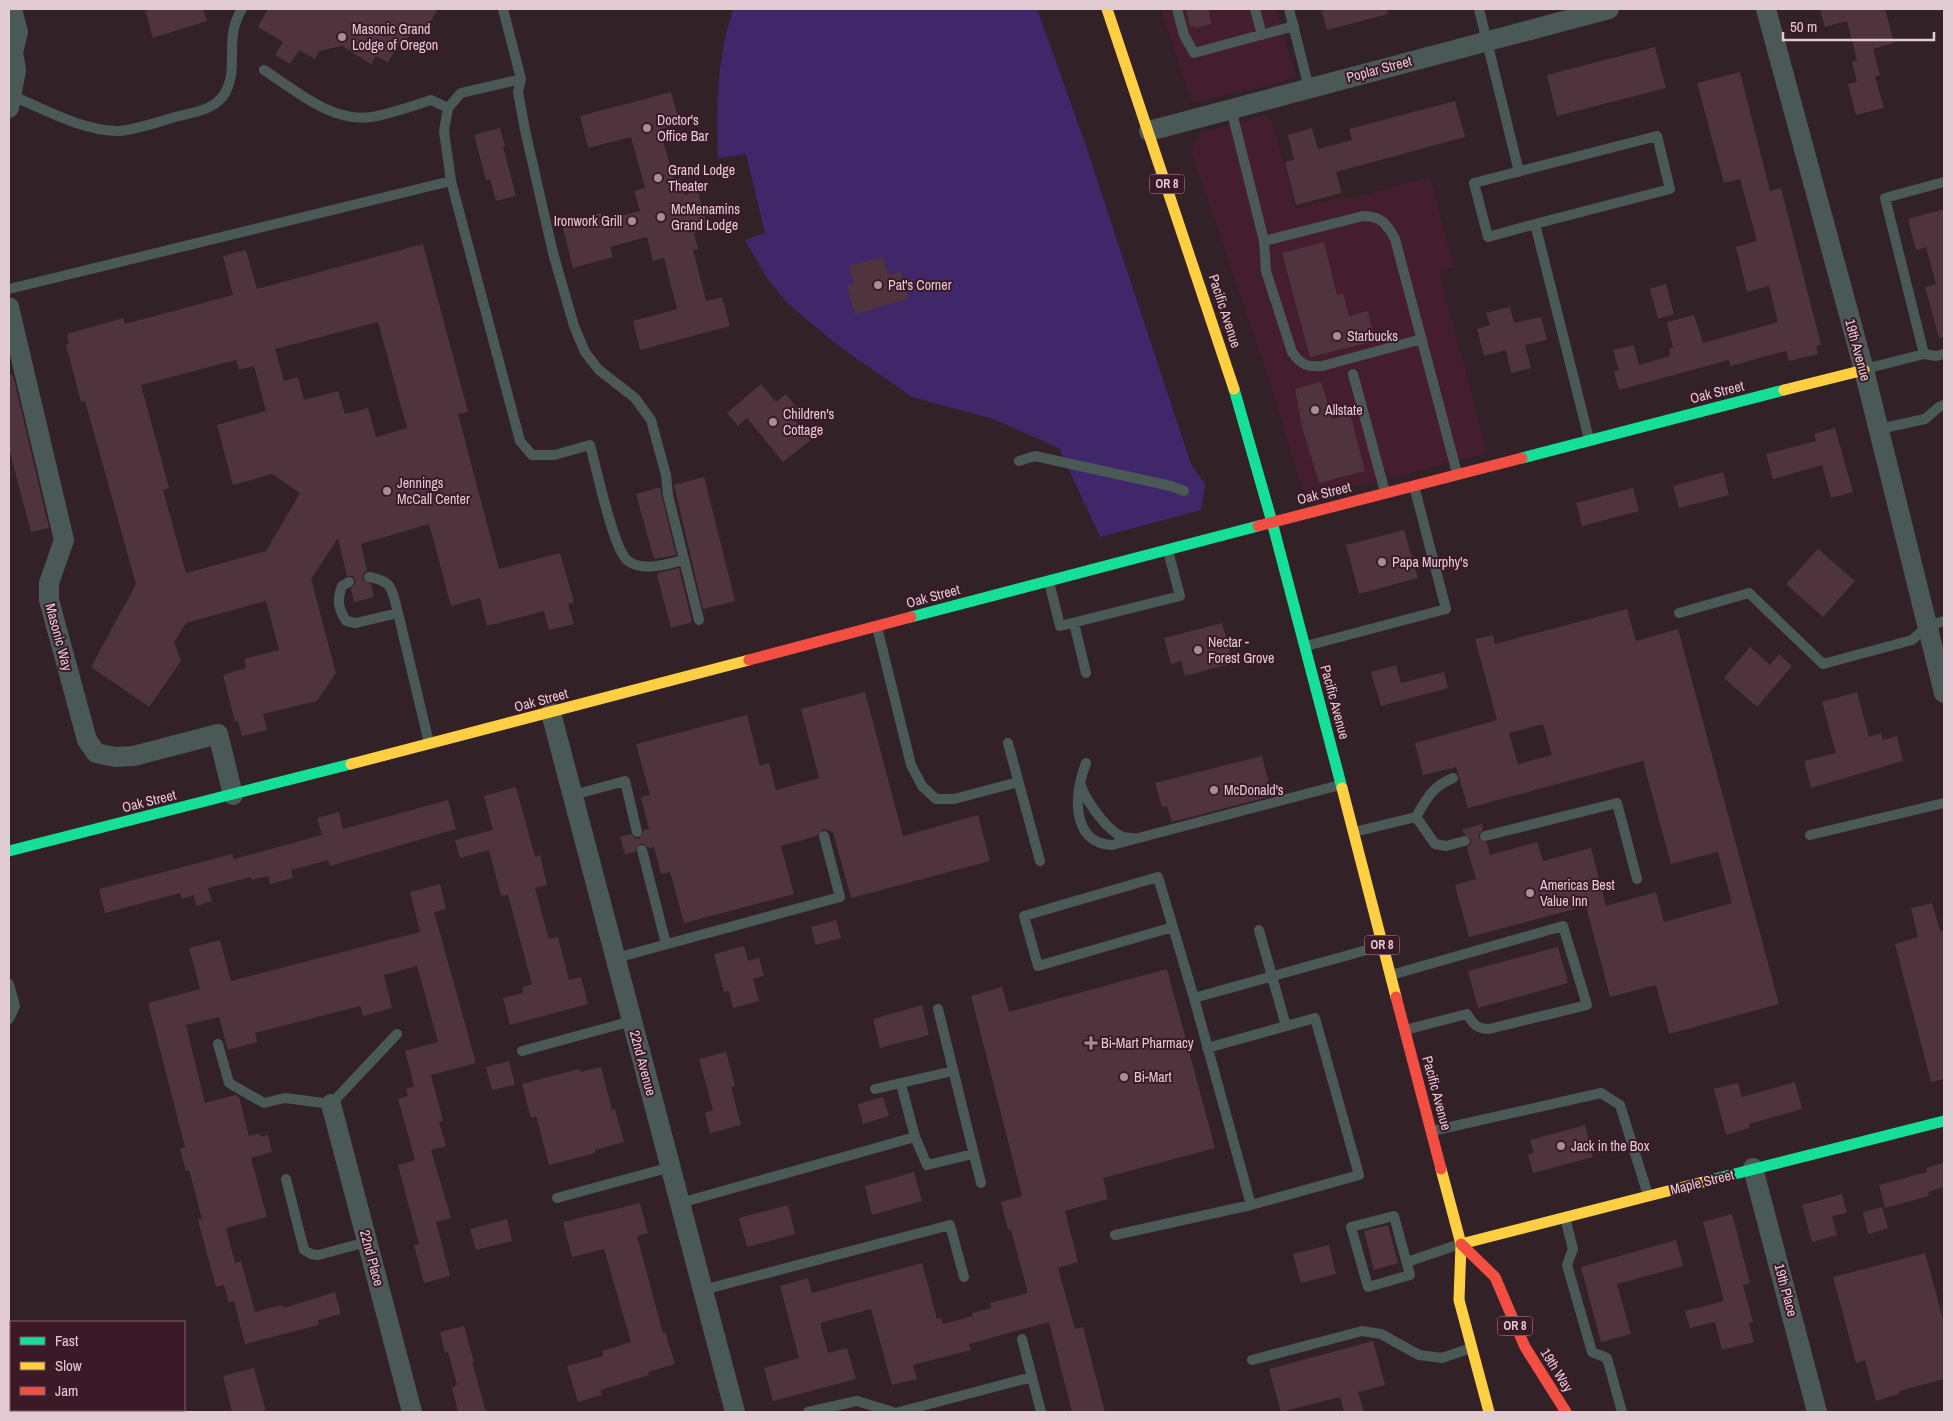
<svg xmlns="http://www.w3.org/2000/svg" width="1953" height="1421" viewBox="0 0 1953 1421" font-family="'Archivo Narrow',sans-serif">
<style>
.built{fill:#441e2e}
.green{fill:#40276a}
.building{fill:#4f343d;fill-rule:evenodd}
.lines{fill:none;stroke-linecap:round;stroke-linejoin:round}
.lane{stroke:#4a5956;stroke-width:10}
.street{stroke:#4a5956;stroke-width:20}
.fast{stroke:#16e098;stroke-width:11}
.slow{stroke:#ffcf43;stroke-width:11}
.jam{stroke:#f24e42;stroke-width:11}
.poi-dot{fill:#a58f96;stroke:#3b1927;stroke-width:2}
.labels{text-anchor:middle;stroke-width:4;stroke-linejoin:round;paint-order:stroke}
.shield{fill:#3b1927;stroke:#b0959f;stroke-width:1}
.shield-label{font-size:12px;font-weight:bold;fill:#e2cad2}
.poi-label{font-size:14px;fill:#e2cad2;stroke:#3b1927;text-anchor:start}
.street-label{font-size:14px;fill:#e2cad2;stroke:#3b1927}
</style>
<rect width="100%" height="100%" fill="#332128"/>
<path class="built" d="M1161,9H1276L1296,78L1192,103Z
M1270,115L1296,209L1344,196L1345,200L1430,177L1454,267L1439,271L1487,453L1312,498L1302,489L1272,388L1192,154L1193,146L1202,132Z"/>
<path class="green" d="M733,9H1037L1085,143L1191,464L1205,484L1201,510L1100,537L1059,448L993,419L912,397L840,347L787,303L765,275L745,240L765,233L746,154L718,158C716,104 717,60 733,9Z"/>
<path class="building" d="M145,9H203L207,21L153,38Z
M268,9L309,10L438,9L429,24L412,31L403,46L399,44L388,62L376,56L371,64L342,46L319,51L315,59L299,50L290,64L275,55L283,42L258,27Z
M1186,9H1209L1211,24L1195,28V26L1190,27Z
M1321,9H1387L1388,14L1327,30Z
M1820,9H1885L1894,43L1873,49L1880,75L1875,77L1884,108L1856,115L1848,84L1857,82L1852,62L1857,60L1847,21L1825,27Z
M1655,47L1666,88L1557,116L1547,75Z
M1740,72L1770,191L1781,188L1821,345L1816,346L1818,354L1789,361L1786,351L1730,366L1729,360L1619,390L1614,371L1619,370L1613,350L1634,345L1639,365L1670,356L1669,349L1673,348L1667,322L1694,315L1703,343L1778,322L1769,286L1747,292L1736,247L1757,241L1740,179L1724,183L1697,83Z
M671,92L680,124L660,129L674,180L680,178L684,195L698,191L708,229L694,233L698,249L693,250L706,301L722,297L730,326L640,350L633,321L677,309L664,258L653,261L647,237L610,247L613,257L573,268L562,224L601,213L603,221L640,211L634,191L645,188L631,137L588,148L580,116Z
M1455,101L1465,137L1336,172L1342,193L1296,205L1285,162L1294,160L1288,135L1312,128L1318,149L1352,140L1349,129Z
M500,128L505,146L503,147L516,196L496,201L490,179L486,180L474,135Z
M1944,209V337L1939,338L1925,287L1936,284L1926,247L1916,250L1908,219Z
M1324,242L1337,295L1343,293L1349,316L1368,311L1375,341L1310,357L1282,253Z
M423,244L468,412L458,414L499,569L560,553L574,602L568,604L574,624L549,630L544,611L487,626L480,598L451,606L429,524L361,544L367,570L364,573L362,579L371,584L374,597L354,602L351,589L356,582L353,576H347L338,538L311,579L336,673L317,701L263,714L267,730L242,736L238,721L235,722L223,675L246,668L244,659L279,650L266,601L186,623L174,642L181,661L149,707L91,667L136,584L85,401L81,402L66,345L69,344L67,334L123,318L125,324L233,295L223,256L246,250L257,289ZM378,322L407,428L376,437L368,408L345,414L338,391L304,400L298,377L284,381L275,349ZM236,360L239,370L254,366L266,411L217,425L233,485L272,474L300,493L266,551L186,573L163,490L169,488L141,385Z
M883,257L888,275L901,272L908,299L855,314L847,286L854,284L849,266Z
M1666,284L1674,314L1658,319L1650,289Z
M1510,307L1514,323L1541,317L1547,340L1525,345L1531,368L1511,373L1506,350L1484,356L1477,329L1490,325L1486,313Z
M9,375H13L49,528L31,532L9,449Z
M1321,382L1333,419L1350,414L1365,471L1319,483L1302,427L1295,389Z
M761,384L776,402L786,394L799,411L792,417L811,440L783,462L747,418L738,426L727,413Z
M1835,428L1853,492L1831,498L1822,465L1773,479L1766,454L1816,441L1814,434Z
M1723,472L1729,495L1679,508L1673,486Z
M704,477L735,601L703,609L674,485Z
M657,488H660L676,555L654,559L636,494Z
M1633,488L1639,511L1582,526L1576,503Z
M1404,530L1418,578L1359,594L1346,545Z
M1818,549L1855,581L1823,617L1786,584Z
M679,568L692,622L671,628L657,575L658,573Z
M1627,609L1636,641L1678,629L1779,1004L1669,1034L1656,985L1610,997L1586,906L1469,937L1455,885L1476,879L1467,848L1471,843V839L1464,834L1462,830L1482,824L1483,829L1479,834V838L1487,843L1490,855L1537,842L1543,861L1591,848L1606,906L1656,892L1664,922L1732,903L1718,852L1671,864L1643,761L1468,808L1456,767L1423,775L1415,743L1497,720L1475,639L1493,635L1495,644ZM1543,724L1552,755L1518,764L1509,733Z
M1222,623L1233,663L1185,676L1181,661L1171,664L1164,638Z
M1750,647L1770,665L1779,654L1792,666L1757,707L1724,678Z
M1396,665L1401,683L1444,672L1448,688L1381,706L1371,672Z
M865,692L903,836L978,815L990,861L851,898L833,832L823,829L817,836L781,846L794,894L684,923L670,872L661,874L654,847L649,848L644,844H640L635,852L625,854L620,837L631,834L635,838L639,839L644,830L649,829L641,797L650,795L636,744L747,715L760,766L769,763L776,790L819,778L801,709Z
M1857,692L1869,737L1881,733L1883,740L1897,736L1903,761L1811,788L1804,761L1836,753L1822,702Z
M1262,756L1272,796L1172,822L1167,806L1162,807L1155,783Z
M516,787L535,857L540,855L547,885L535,888L549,939L558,937L569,980L581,977L588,1004L510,1025L503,998L523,993L522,987L532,984L508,895L501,896L489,850L460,858L455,840L493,830L484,796Z
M448,800L456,829L330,866L328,860L291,870L293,878L270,884L268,876L251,880V877L208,888L212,901L196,906L194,895L182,899L180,893L105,913L99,889L232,854L234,859L322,835L317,818L339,812L343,829Z
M440,884L446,909L434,912L476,1063L431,1075L443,1121L439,1122L446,1146L431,1150L451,1218L436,1222L450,1276L424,1283L414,1245L419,1244L398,1165L415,1160L398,1099L408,1096L406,1089L414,1086L405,1051L438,1042L417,966L384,975L392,1008L363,1016L360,1006L255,1033L257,1042L228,1050L219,1017L186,1025L205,1103L236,1095L239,1097L249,1136L260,1133L261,1137L268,1135L272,1152L251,1158L267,1217L226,1228L235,1263L241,1261L255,1312L282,1305L284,1308L335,1292L341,1314L318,1320L319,1325L245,1344L234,1301L229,1303L224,1285L216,1287L198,1220L202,1219L189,1170L186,1171L180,1149L185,1147L148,1003L200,989L189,948L220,940L231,981L420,932L410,892Z
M1932,903L1940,931L1944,930V1079L1931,1082L1895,944L1918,937L1911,908Z
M836,920L841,938L816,945L811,927Z
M744,946L748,961L759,958L764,976L753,979L759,1001L733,1008L729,991L724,992L714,954Z
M1558,947L1568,983L1478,1008L1468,971Z
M1167,969L1215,1148L1103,1178L1108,1199L1065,1211L1078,1262L1058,1268L1075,1329L1083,1327L1105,1412H1072L1049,1322L969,1344L971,1350L913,1365L917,1379L892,1385L871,1309L820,1323L828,1353L847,1348L856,1379L773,1401L764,1368L799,1358L780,1286L808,1278L812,1293L922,1263L937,1319L941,1318L943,1324L973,1316L972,1313L991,1308L990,1303L1028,1293L1011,1230H1008L1001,1202L1022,1196L971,996L1002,987L1009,1012Z
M922,1005L929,1035L880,1048L873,1019Z
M726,1052L735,1086L731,1087L741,1125L710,1133L705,1113L713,1110L699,1059Z
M509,1061L515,1085L492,1090L486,1067Z
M601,1067L612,1110L615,1109L624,1142L595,1150V1153L549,1165L536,1116L531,1118L522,1084L579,1069L580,1072Z
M1795,1082L1802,1109L1749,1124L1750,1128L1726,1135L1714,1089L1738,1083L1742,1097Z
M883,1097L889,1116L863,1124L858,1104Z
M1585,1125L1593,1157L1533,1173L1528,1154L1534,1153L1530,1140Z
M1944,1163V1187L1928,1192L1929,1196L1885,1208L1879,1185L1927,1172L1926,1168Z
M914,1172L922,1201L872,1215L865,1186Z
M1842,1194L1847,1213L1832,1216L1837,1235L1812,1242L1802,1205Z
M640,1203L648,1233L637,1236L663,1333L665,1332L675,1364L648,1372L649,1375L601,1390L602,1395L578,1402L567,1366L603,1356L602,1351L631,1342L604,1249L572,1257L563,1222Z
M788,1205L795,1234L747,1247L739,1218Z
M1882,1207L1888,1228L1868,1234L1863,1212Z
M1732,1214L1750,1283L1743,1285L1753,1322L1749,1323L1754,1342L1722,1350L1715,1322L1690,1328L1685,1311L1724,1301L1703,1222Z
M507,1219L512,1241L476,1250L470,1229Z
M1388,1225L1398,1263L1374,1270L1364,1231Z
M1676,1240L1683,1266L1617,1284L1631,1334L1601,1342L1581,1267Z
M1329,1245L1336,1274L1301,1283L1293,1254Z
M1925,1253L1944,1323V1379L1899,1391V1394L1876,1401L1865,1360L1856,1363L1833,1277Z
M464,1326L474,1362H472L486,1412H458L452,1387L457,1385L448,1352L445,1353L440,1332Z
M1373,1341L1385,1385L1358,1392L1364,1412H1344L1340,1397L1281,1412L1269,1369Z
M254,1368L266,1412H232L223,1376Z"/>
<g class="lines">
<path class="lane" d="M503,9L521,79L461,93L448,108L444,131L451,181L520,441L532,455H554L590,445C596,466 613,550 628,561C643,572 668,564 684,560
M1177,9L1184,35L1194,53L1294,26
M1255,9L1262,35
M1289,9L1309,88
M1479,9L1519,172
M264,70C295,90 332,123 371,117C391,114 412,106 431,100L448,108
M521,79L518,92L525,130L553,253L574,326L585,352L599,370L635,398L651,420L666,475L668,495L699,620
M12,96C45,109 80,130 116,131C131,132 163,120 179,116C196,112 216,109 225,93C240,66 223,39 242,9
M1231,109L1264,241L1363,216C1381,216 1387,224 1395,239L1457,473
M1944,182L1885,198L1924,354L1936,356L1944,354
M1535,224L1488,237L1474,183L1657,136L1670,189L1535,224L1589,439
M1264,241L1266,271L1292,352C1301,365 1307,367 1322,366L1422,339
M9,289L451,181
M1865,369L1924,354
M1353,374L1385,492
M1879,429L1925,419L1939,407L1944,405
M1019,461L1035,456L1171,486L1184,491
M349,582L342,586C337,600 338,608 346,621L356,623L398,613C392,591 394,581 369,577
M1049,582L1060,626L1180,596L1168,551
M398,613L429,743
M1679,613L1749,593L1823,664L1912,640L1928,626L1944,621
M1074,623L1086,673
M877,627L911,765L922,786L936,799H954L1018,782
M1306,646L1446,609L1414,486
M1008,743L1040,861
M1086,763C1074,792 1070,843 1112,845L1340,785
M1080,783C1085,800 1103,824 1117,834C1122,838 1127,838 1133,838
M573,795L625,781L637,832
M1416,817C1426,799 1433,786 1453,778
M1354,832L1416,817L1435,844L1446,846L1465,841
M1810,835L1944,803
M1485,836L1617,803L1637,879
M642,850L666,944
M1173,927L1038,966L1024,916L1158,877L1194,998
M1259,930L1286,1026
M616,958L840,897L824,836
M1391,975L1563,926L1587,1005L1489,1029C1477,1029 1473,1024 1467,1014L1405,1030
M9,984L15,1006L9,1019
M938,1009L981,1183
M218,1044L229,1083L264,1103L285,1098L331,1104L397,1034
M1207,1048L1315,1018L1359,1175L1251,1205L1194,998L1381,946
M522,1051L632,1021
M901,1084L915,1137
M875,1089L953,1071
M1432,1131L1601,1093L1620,1105L1648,1195
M286,1179L304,1250L311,1254L318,1255L367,1242
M557,1198L671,1167
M680,1203L915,1137L927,1165L973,1154
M1394,1216L1410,1275L1368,1287L1351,1227Z
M1565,1218L1573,1249L1567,1265L1592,1352L1607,1358L1622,1412
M1115,1235L1251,1205
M1407,1262L1460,1244
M703,1290L950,1225L964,1277
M1022,1339L1041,1412
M1252,1360L1362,1331L1381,1334L1419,1355L1442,1358L1471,1348
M808,1412L857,1401L893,1412
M899,1412L1032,1377"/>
<path class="street" d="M1766,9L1864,370L1944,693
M9,108L16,70L13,52L18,32L12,9
M1149,131L1609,9
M9,307L64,540L49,583V600L87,740L96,753L115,757L134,756L218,734L233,795
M551,713L735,1412
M331,1104L412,1412
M1753,1168L1817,1412"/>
<path class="fast" d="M1234,389L1272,522L1342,788
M1522,458L1784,390
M911,617L1258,526
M9,851L351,764
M1707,1181L1944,1121"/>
<path class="slow" d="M1107,9L1234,389
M1784,390L1864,370
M351,764L749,660
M1342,788L1396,997
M1441,1169L1461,1244L1459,1300L1489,1412
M1461,1244L1707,1181"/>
<path class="jam" d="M1258,526L1522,458
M749,660L911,617
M1396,997L1441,1169
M1461,1244L1495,1277L1525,1347L1566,1412"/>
</g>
<g class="poi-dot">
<circle cx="342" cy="37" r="5"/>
<circle cx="647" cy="128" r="5"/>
<circle cx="658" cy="178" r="5"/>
<circle cx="661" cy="217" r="5"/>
<circle cx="632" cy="221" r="5"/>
<circle cx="878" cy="285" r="5"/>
<circle cx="1337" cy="336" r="5"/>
<circle cx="1315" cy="410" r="5"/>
<circle cx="773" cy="422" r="5"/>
<circle cx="387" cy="491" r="5"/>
<circle cx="1382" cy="562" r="5"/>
<circle cx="1198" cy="650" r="5"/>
<circle cx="1214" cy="790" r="5"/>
<circle cx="1530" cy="893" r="5"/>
<path d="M1088.5 1035.5h5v5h5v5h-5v5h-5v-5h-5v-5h5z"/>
<circle cx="1124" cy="1077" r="5"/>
<circle cx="1561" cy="1146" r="5"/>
</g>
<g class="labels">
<g class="shield">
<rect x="1149.5" y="174.5" width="35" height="19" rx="4"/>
<rect x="1364.5" y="935.5" width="35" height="19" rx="4"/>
<rect x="1497.5" y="1316.5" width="35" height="19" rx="4"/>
</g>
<g class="shield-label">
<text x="1167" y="188">OR 8</text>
<text x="1382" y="949">OR 8</text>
<text x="1515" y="1330">OR 8</text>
</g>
<g class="poi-label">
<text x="352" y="34">Masonic Grand<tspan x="352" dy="16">Lodge of Oregon</tspan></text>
<text x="657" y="125">Doctor's<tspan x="657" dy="16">Office Bar</tspan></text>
<text x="668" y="175">Grand Lodge<tspan x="668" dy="16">Theater</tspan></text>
<text x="671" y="214">McMenamins<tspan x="671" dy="16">Grand Lodge</tspan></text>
<text x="622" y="226" text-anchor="end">Ironwork Grill</text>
<text x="888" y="290">Pat's Corner</text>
<text x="1347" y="341">Starbucks</text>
<text x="1325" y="415">Allstate</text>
<text x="783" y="419">Children's<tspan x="783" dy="16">Cottage</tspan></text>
<text x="397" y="488">Jennings<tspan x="397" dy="16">McCall Center</tspan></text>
<text x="1392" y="567">Papa Murphy's</text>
<text x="1208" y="647">Nectar -<tspan x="1208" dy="16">Forest Grove</tspan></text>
<text x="1224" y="795">McDonald's</text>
<text x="1540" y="890">Americas Best<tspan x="1540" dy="16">Value Inn</tspan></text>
<text x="1101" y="1048">Bi-Mart Pharmacy</text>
<text x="1134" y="1082">Bi-Mart</text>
<text x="1571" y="1151">Jack in the Box</text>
</g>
<g class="street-label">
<text transform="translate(1379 69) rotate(-15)" y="5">Poplar Street</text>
<text transform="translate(1225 311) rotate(72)" y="5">Pacific Avenue</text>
<text transform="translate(1858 350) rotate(75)" y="5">19th Avenue</text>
<text transform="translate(1717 392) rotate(-14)" y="5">Oak Street</text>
<text transform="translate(1324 493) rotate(-14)" y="5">Oak Street</text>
<text transform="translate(933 596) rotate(-15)" y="5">Oak Street</text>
<text transform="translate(59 637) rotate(75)" y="5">Masonic Way</text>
<text transform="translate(541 700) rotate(-15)" y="5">Oak Street</text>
<text transform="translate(1335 702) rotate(75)" y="5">Pacific Avenue</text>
<text transform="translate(149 801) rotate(-14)" y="5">Oak Street</text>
<text transform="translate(643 1063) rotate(75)" y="5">22nd Avenue</text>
<text transform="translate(1437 1093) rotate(75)" y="5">Pacific Avenue</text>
<text transform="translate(1702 1182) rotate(-14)" y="5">Maple Street</text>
<text transform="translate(372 1258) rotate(75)" y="5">22nd Place</text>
<text transform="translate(1786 1290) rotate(75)" y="5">19th Place</text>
<text transform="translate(1557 1370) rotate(58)" y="5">19th Way</text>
</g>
</g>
<rect width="1953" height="1421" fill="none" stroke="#e2cad2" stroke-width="20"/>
<rect x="10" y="1321" width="175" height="90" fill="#3b1927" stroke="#7e606b"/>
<rect x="20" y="1337" width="25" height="8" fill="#16e098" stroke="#7e606b"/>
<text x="55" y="1346" font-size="15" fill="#e2cad2">Fast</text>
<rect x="20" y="1362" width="25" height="8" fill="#ffcf43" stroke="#7e606b"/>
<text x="55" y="1371" font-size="15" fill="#e2cad2">Slow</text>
<rect x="20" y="1387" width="25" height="8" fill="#f24e42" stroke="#7e606b"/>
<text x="55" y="1396" font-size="15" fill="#e2cad2">Jam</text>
<path d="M1783 32v8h151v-8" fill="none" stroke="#e2cad2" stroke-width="2.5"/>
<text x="1790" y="32" font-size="15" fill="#e2cad2" stroke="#3b1927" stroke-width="4" paint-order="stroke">50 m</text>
</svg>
